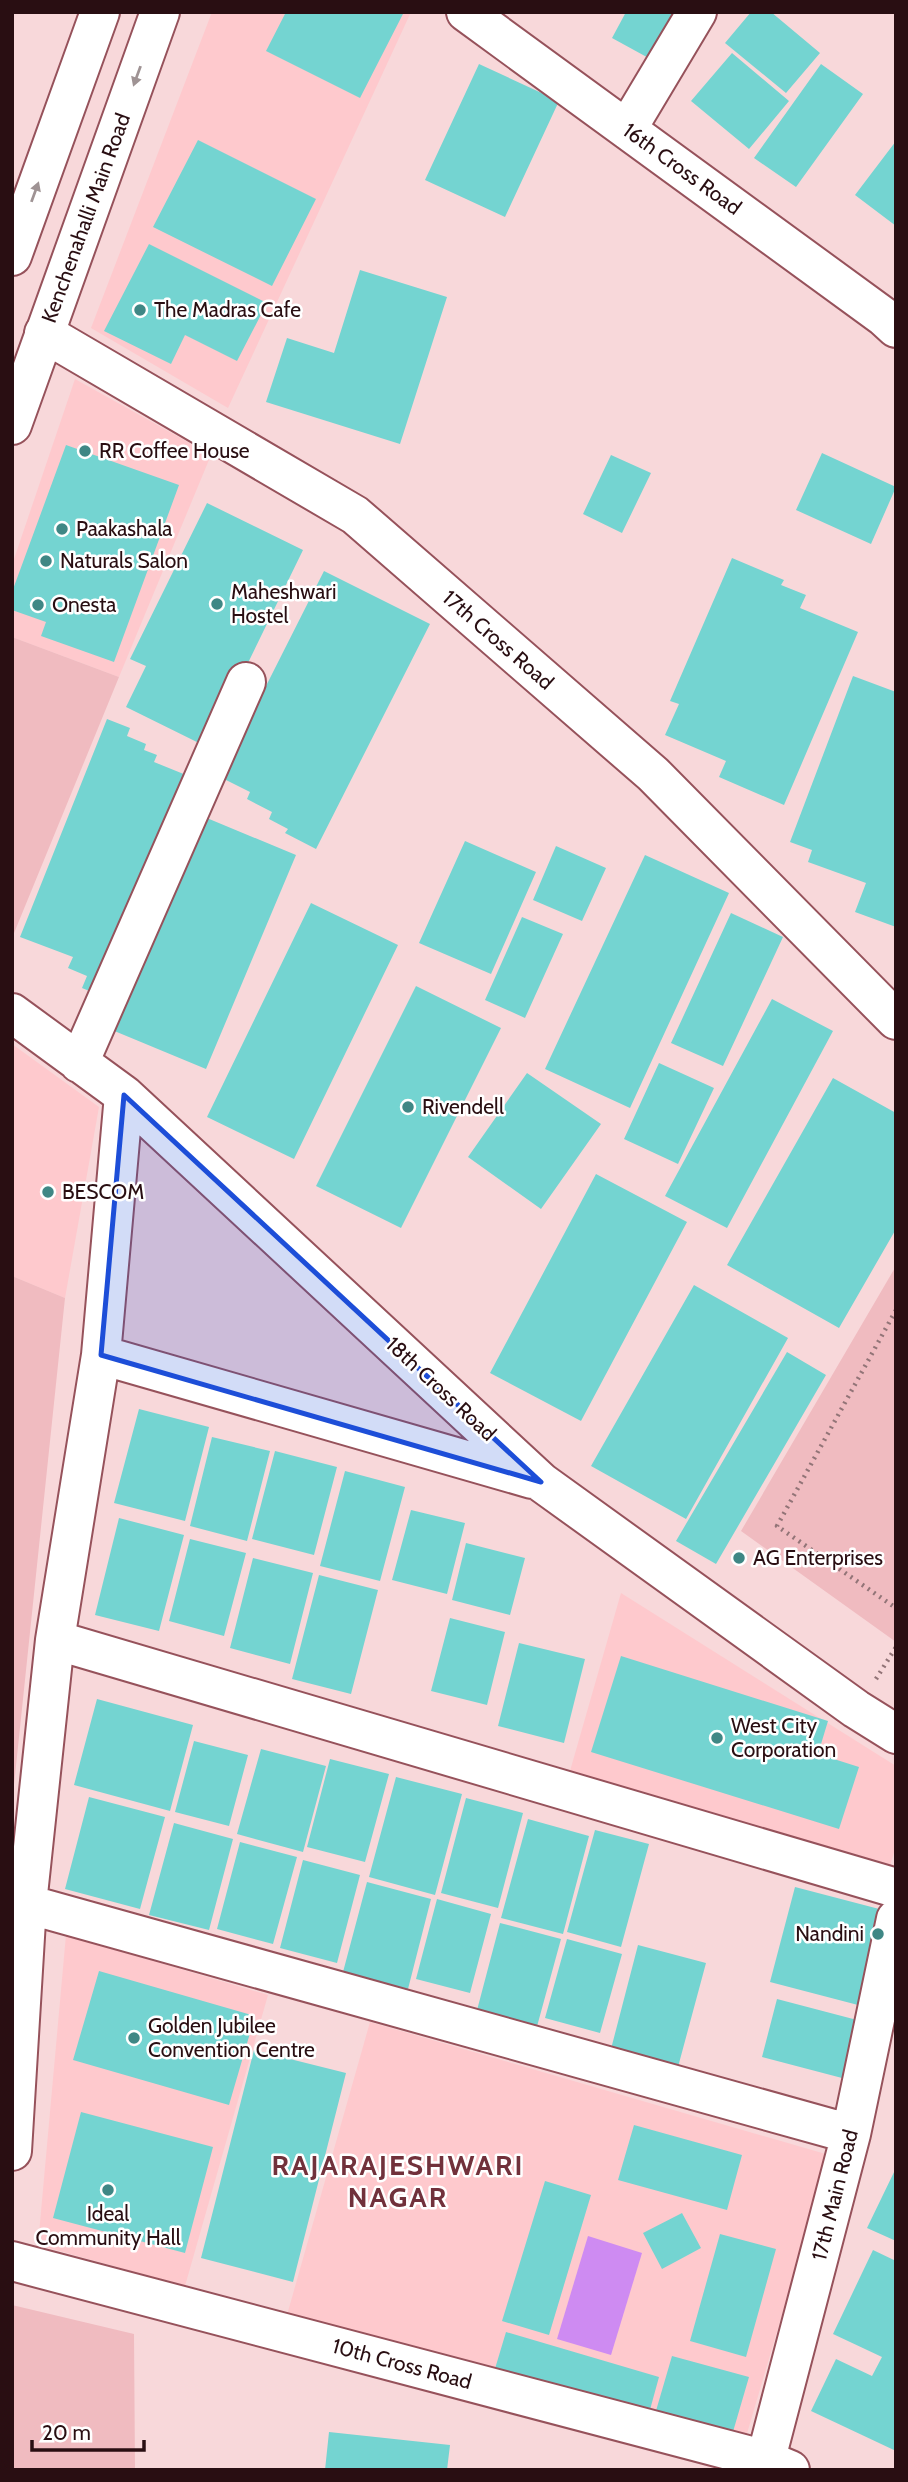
<svg xmlns="http://www.w3.org/2000/svg" width="908" height="2482" viewBox="0 0 908 2482" font-family="Cabin,sans-serif">
<style>
.built{fill:#fec9cd}
.green{fill:#f0bbc0}
.water{fill:#ce8bf2}
.building{fill:#74d4d1}
.lines{fill:none;stroke-linecap:round;stroke-linejoin:round}
.minor-casing{stroke:#96525b;stroke-width:42}
.major-casing{stroke:#96525b;stroke-width:42}
.path{stroke:#927477;stroke-width:4.5;stroke-dasharray:2 5;stroke-linecap:butt}
.minor{stroke:#fff;stroke-width:38}
.major{stroke:#fff;stroke-width:38}
.oneway{fill:#9f9394}
.marked{fill:#1d4ed8;fill-opacity:0.2;stroke:#1d4ed8;stroke-width:5;stroke-linejoin:round}
.poi-dot{fill:#3f8785;stroke:#fff;stroke-width:2.5}
.labels{text-anchor:middle;stroke-width:5;stroke-linejoin:round;paint-order:stroke}
.street-label{font-size:21px;fill:#290e12;stroke:#fff}
.poi-label{font-size:21px;fill:#290e12;stroke:#fff;text-anchor:start}
.district-label{font-size:28px;font-weight:bold;letter-spacing:2px;fill:#71313b;stroke:#fff}
</style>
<rect width="100%" height="100%" fill="#f8d8da"/>
<path class="built" d="M212,12H411L228,408L91,328Z
M75,379L211,455L119,677L12,637V565Z
M12,1044L99,1107L65,1298L12,1276Z
M621,1593L896,1766V1846L889,1869L570,1771Z
M66,1935L268,1995L185,2286L38,2245Z
M370,2022L829,2155L743,2447L287,2315Z"/>
<path class="green" d="M12,637L119,677L12,938Z
M896,1266V1642L741,1531Z
M12,1276L65,1298L12,1804Z
M12,2305L134,2334L135,2470H12Z"/>
<path class="water" d="M588,2236L642,2253L611,2355L557,2339Z"/>
<path class="building" d="M286,12H404L360,98L266,51Z
M626,12H681L654,61L612,38Z
M751,12H771L820,53L786,93L725,43Z
M732,53L789,101L749,149L691,101Z
M479,64L559,101L505,217L425,180Z
M821,64L863,94L796,187L754,158Z
M198,140L316,199L272,286L153,227Z
M896,141V226L855,195Z
M149,244L267,303L237,361L185,335L171,364L104,331Z
M360,270L447,297L400,444L266,402L287,338L334,353Z
M66,445L179,485L114,662L41,636L46,622L12,610V592Z
M822,453L896,487L871,544L796,510Z
M611,455L651,473L622,533L583,514Z
M207,503L303,550L207,747L126,707L146,666L130,659Z
M732,558L784,580L781,585L806,595L800,608L858,632L784,805L719,777L726,761L665,735L679,704L670,701Z
M324,571L430,624L316,849L285,833L288,829L269,819L272,812L247,799L250,792L220,777Z
M853,676L896,692V927L855,912L866,883L808,862L812,850L790,842Z
M107,719L130,728L127,736L146,744L144,750L157,755L154,762L191,777L104,997L82,988L87,976L68,968L73,957L20,937Z
M202,816L296,855L206,1069L112,1030Z
M465,841L536,872L491,974L419,943Z
M556,846L606,868L582,921L533,900Z
M645,855L729,893L630,1108L545,1069Z
M311,903L398,945L294,1159L207,1117Z
M731,913L783,937L723,1066L671,1043Z
M522,917L563,934L525,1018L485,1000Z
M416,986L501,1028L401,1228L316,1186Z
M772,999L833,1031L727,1228L665,1196Z
M659,1063L714,1088L678,1164L624,1139Z
M527,1073L601,1124L541,1209L468,1157Z
M833,1078L896,1113V1229L839,1328L727,1265Z
M596,1174L687,1222L581,1421L490,1373Z
M694,1285L788,1338L686,1519L591,1466Z
M787,1352L826,1375L716,1564L676,1541Z
M139,1409L209,1427L185,1521L114,1503Z
M212,1437L270,1451L247,1541L190,1526Z
M275,1451L337,1467L314,1555L252,1539Z
M345,1471L405,1487L380,1581L320,1566Z
M411,1510L465,1523L447,1594L392,1580Z
M119,1518L184,1535L159,1631L95,1615Z
M190,1539L246,1553L224,1636L169,1621Z
M466,1543L525,1558L510,1615L452,1600Z
M253,1558L313,1573L290,1664L230,1648Z
M319,1575L378,1590L351,1694L292,1679Z
M450,1618L505,1632L487,1705L431,1691Z
M519,1643L585,1659L564,1743L498,1726Z
M621,1656L828,1721L818,1754L859,1767L839,1829L591,1752Z
M97,1699L193,1725L170,1811L74,1785Z
M194,1741L248,1755L229,1826L175,1812Z
M261,1749L326,1766L303,1852L237,1834Z
M330,1759L389,1774L365,1862L307,1847Z
M396,1777L462,1794L435,1895L369,1877Z
M89,1797L165,1817L140,1909L65,1889Z
M466,1798L523,1813L498,1908L441,1893Z
M528,1819L589,1836L563,1934L501,1918Z
M174,1823L233,1839L209,1930L149,1915Z
M595,1830L649,1844L621,1947L567,1932Z
M240,1842L297,1857L273,1944L217,1929Z
M303,1860L360,1875L337,1963L280,1948Z
M367,1882L431,1899L408,1989L343,1972Z
M795,1887L883,1910L858,2005L770,1982Z
M437,1899L491,1914L470,1993L416,1979Z
M500,1923L561,1939L536,2030L476,2014Z
M567,1939L622,1954L600,2033L545,2018Z
M638,1945L706,1963L678,2067L611,2049Z
M99,1971L255,2016L229,2105L73,2060Z
M777,1999L857,2020L842,2078L762,2057Z
M254,2050L346,2073L293,2282L201,2258Z
M81,2112L213,2147L185,2253L53,2218Z
M634,2125L742,2155L727,2210L618,2180Z
M896,2168V2241L867,2228Z
M545,2181L591,2195L549,2335L502,2321Z
M682,2213L701,2248L662,2269L643,2233Z
M720,2234L776,2249L746,2357L690,2341Z
M873,2250L896,2261V2451L811,2411L836,2359L872,2376L882,2357L833,2334Z
M506,2332L659,2377L648,2417L494,2372Z
M672,2356L749,2377L730,2442L653,2421Z
M329,2432L450,2445L447,2470H325Z"/>
<g class="lines">
<defs>
<path id="minor" d="M466,12L884,317L896,328
M627,129L697,12
M44,333L355,515L653,774L896,1020
M12,1013L124,1095L541,1482L856,1709L896,1734
M79,1063L246,682
M124,1095L101,1355L532,1479
M55,1640L896,1888
M27,1904L851,2134
M12,2151L27,1904L55,1640L101,1355
M12,2261L766,2460L790,2470
M763,2470L851,2134L896,1919"/>
<path id="major" d="M12,256L100,12
M12,425L160,12"/>
</defs>
<use href="#minor" class="minor-casing"/>
<use href="#major" class="major-casing"/>
<path class="path" d="M896,1310L777,1526L896,1608
M876,1679L896,1647"/>
<use href="#minor" class="minor"/>
<use href="#major" class="major"/>
</g>
<defs><path id="oneway-solid" d="M-6-.8H1V-3.2L6.5 0L1 3.2V.8H-6Z" transform="scale(1.75)"/></defs>
<g class="oneway">
<use href="#oneway-solid" transform="translate(137 76) rotate(110)"/>
<use href="#oneway-solid" transform="translate(35 192) rotate(-70)"/>
</g>
<path class="marked" d="M124,1095L541,1482L101,1355Z"/>
<g class="poi-dot">
<circle cx="140" cy="310" r="7"/>
<circle cx="85" cy="451" r="7"/>
<circle cx="62" cy="529" r="7"/>
<circle cx="46" cy="561" r="7"/>
<circle cx="217" cy="604" r="7"/>
<circle cx="38" cy="605" r="7"/>
<circle cx="408" cy="1107" r="7"/>
<circle cx="48" cy="1192" r="7"/>
<circle cx="739" cy="1558" r="7"/>
<circle cx="717" cy="1738" r="7"/>
<circle cx="878" cy="1934" r="7"/>
<circle cx="134" cy="2038" r="7"/>
<circle cx="108" cy="2190" r="7"/>
</g>
<g class="labels">
<g class="street-label">
<text transform="translate(682 169) rotate(36)" y="7">16th Cross Road</text>
<text transform="translate(86 218) rotate(-70)" y="7">Kenchenahalli Main Road</text>
<text transform="translate(498 640) rotate(41)" y="7">17th Cross Road</text>
<text transform="translate(441 1389) rotate(43)" y="7">18th Cross Road</text>
<text transform="translate(835 2195) rotate(-76)" y="7">17th Main Road</text>
<text transform="translate(402 2364) rotate(15)" y="7">10th Cross Road</text>
</g>
<g class="poi-label">
<text x="154" y="317">The Madras Cafe</text>
<text x="99" y="458">RR Coffee House</text>
<text x="76" y="536">Paakashala</text>
<text x="60" y="568">Naturals Salon</text>
<text x="231" y="599">Maheshwari<tspan x="231" dy="24">Hostel</tspan></text>
<text x="52" y="612">Onesta</text>
<text x="422" y="1114">Rivendell</text>
<text x="62" y="1199">BESCOM</text>
<text x="753" y="1565">AG Enterprises</text>
<text x="731" y="1733">West City<tspan x="731" dy="24">Corporation</tspan></text>
<text x="864" y="1941" text-anchor="end">Nandini</text>
<text x="148" y="2033">Golden Jubilee<tspan x="148" dy="24">Convention Centre</tspan></text>
<text x="108" y="2221" text-anchor="middle">Ideal<tspan x="108" dy="24">Community Hall</tspan></text>
</g>
<g class="district-label">
<text x="398" y="2175">RAJARAJESHWARI<tspan x="398" dy="32">NAGAR</tspan></text>
</g>
</g>
<rect width="908" height="2482" fill="none" stroke="#290e12" stroke-width="28"/>
<path d="M32 2440v10h112v-10" fill="none" stroke="#290e12" stroke-width="3.5"/>
<text x="42" y="2440" font-size="21" fill="#290e12" stroke="#ffffff" stroke-width="5" paint-order="stroke">20 m</text>
</svg>
